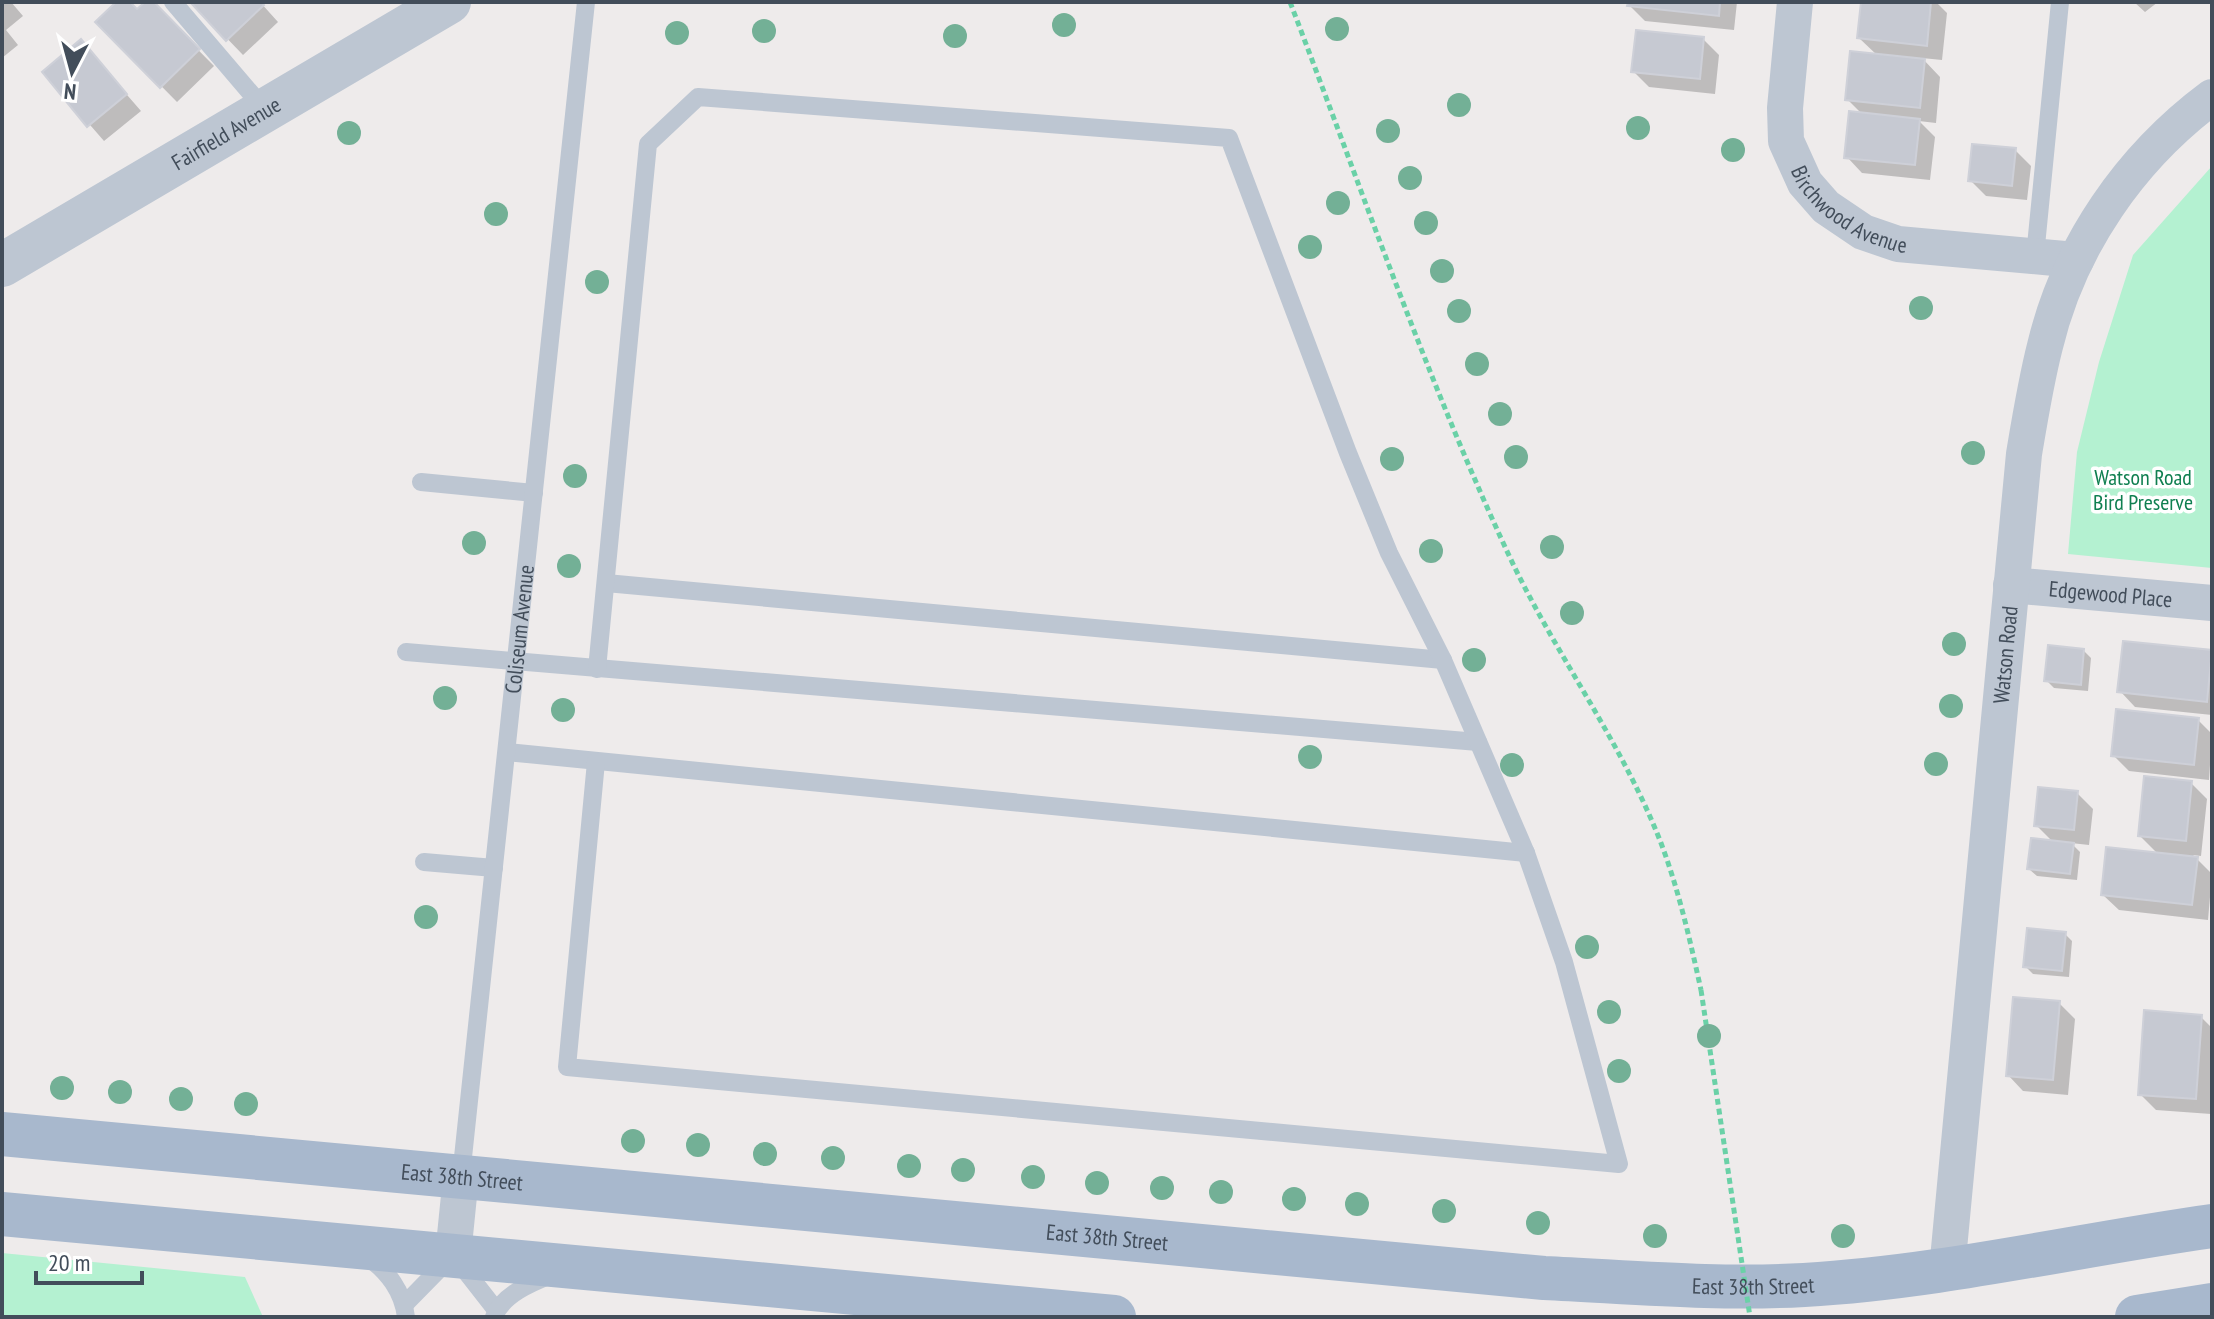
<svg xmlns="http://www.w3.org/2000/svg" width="2214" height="1319" viewBox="0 0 2214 1319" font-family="'PT Sans Narrow',sans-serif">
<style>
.green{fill:#b4f1d1}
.shadow{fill:#0003}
.building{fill:#c6c9d2;stroke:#ced0d8;stroke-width:2}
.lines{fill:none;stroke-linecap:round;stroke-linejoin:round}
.path{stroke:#6ad1a7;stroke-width:5;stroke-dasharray:6 4;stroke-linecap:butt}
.service{stroke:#bdc6d2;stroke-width:18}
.minor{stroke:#bdc6d2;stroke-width:36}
.tertiary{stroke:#bdc6d2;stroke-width:44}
.primary{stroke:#a8b8cd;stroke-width:44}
.path-bridge{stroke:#6ad1a7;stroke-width:5;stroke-dasharray:6 4;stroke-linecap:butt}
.tree{fill:#73b096}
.labels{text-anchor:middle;stroke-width:7;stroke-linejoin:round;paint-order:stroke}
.street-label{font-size:22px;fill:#424d5a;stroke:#fff}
.park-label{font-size:22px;fill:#0f7f50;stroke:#fff}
</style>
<rect width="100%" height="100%" fill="#eeebeb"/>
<path class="green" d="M2212,166V568L2068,554L2077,452L2099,362L2133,255Z
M2,1253L245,1277L263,1317H2Z"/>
<path class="shadow" d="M2,2H11L23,16L6,30L18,45L2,58Z
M118,2H128L137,12L148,2H151L214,66L177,102L98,22Z
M192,2H260L278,22L243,55Z
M1630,2H1737L1734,30L1645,21L1629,5Z
M1863,2H1936L1947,13L1942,60L1922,58L1940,77L1936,123L1919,121L1935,137L1930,180L1862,173L1847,157L1863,115L1847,99L1878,56L1859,38Z
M2134,2H2158L2145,12Z
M1703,39L1719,55L1715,94L1649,87L1633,71Z
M81,42L141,111L104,141L44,72Z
M2015,150L2031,166L2027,200L1986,196L1970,180Z
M2125,643L2212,652V715L2135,707L2120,691Z
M2084,651L2091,658L2088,691L2054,688L2046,680Z
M2198,720L2212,734L2209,780L2129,771L2113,755Z
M2191,783L2207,799L2201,856L2193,855L2212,874L2208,920L2119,910L2103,895L2159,855L2140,836Z
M2077,793L2093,809L2089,845L2071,843L2080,852L2077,880L2037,876L2029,869L2053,842L2036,825Z
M2065,934L2072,941L2069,977L2033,974L2025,966Z
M2059,1003L2075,1019L2068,1095L2023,1091L2008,1075Z
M2201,1017L2212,1028L2211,1114L2156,1110L2140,1094Z"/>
<path class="building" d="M116,2H130L137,9L145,2H154L200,49L160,88L95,22Z
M190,2H262L264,5L226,41Z
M1628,2H1720L1719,16L1627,6Z
M1861,2H1931L1927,46L1857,38Z
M1636,30L1704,37L1700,79L1631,72Z
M81,39L127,94L87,127L42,72Z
M1850,51L1925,59L1920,108L1845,100Z
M1849,111L1920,119L1915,165L1844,158Z
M1972,144L2016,148L2012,186L1968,181Z
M2123,641L2212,650L2207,702L2117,692Z
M2048,645L2084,649L2081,685L2044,681Z
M2116,709L2199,718L2194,765L2111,756Z
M2144,776L2192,781L2186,841L2138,836Z
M2038,787L2078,791L2074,830L2034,826Z
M2031,838L2074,843L2070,874L2027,869Z
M2106,847L2198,857L2192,905L2101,895Z
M2027,928L2066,932L2062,971L2023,967Z
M2013,997L2060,1001L2053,1080L2006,1076Z
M2144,1010L2202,1015L2196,1099L2138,1095Z"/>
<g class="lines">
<path class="path" d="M1290,2C1360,184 1424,372 1506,549C1552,650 1621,740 1661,843C1679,891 1690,940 1701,990"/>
<g class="service">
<path d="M173,2L266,111"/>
<path d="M2035,256L2060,2"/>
<path d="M421,482L534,493"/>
<path d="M606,583L1443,660"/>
<path d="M406,652L1478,742"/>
<path d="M507,752L1526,853"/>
<path d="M596,762L567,1067L1619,1164L1564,962L1526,853L1443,660L1389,553L1348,453L1229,138L698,97L648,144L597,669"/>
<path d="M424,862L494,868"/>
<path id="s1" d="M461,1176L586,2"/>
<path d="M367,1257C388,1271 403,1292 406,1317"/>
<path d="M405,1304L453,1255L496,1310"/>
<path d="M494,1317C502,1295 531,1283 551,1275"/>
</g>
<g class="minor">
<path id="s2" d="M1795,2L1785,108L1786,141L1805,183L1826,207L1863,232L1898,244L2076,260"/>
<path id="s3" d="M2011,585L2212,603"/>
<path d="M453,1255L461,1176"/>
<path id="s4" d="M1947,1270L2024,454C2030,418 2036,381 2045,346C2069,246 2130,158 2212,97"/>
</g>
<path class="tertiary" id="s5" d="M2,265L449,2"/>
<g class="primary">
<path id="s6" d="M2,1134L1544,1278C1631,1282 1717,1290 1804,1285C1942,1277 2076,1245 2212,1226"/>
<path d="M2,1214L1114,1317"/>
<path d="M2137,1317L2212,1305"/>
</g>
<path class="path-bridge" d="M1701,990L1750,1317"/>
</g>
<g class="tree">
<circle cx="1064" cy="25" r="12"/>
<circle cx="1337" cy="29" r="12"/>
<circle cx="764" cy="31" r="12"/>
<circle cx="677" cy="33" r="12"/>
<circle cx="955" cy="36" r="12"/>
<circle cx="1459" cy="105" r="12"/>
<circle cx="1638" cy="128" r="12"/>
<circle cx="1388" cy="131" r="12"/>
<circle cx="349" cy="133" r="12"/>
<circle cx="1733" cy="150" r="12"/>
<circle cx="1410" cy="178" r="12"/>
<circle cx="1338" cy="203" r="12"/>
<circle cx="496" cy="214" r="12"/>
<circle cx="1426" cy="223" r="12"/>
<circle cx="1310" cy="247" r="12"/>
<circle cx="1442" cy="271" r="12"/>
<circle cx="597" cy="282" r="12"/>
<circle cx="1921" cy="308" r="12"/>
<circle cx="1459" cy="311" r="12"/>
<circle cx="1477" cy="364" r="12"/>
<circle cx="1500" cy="414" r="12"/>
<circle cx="1973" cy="453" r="12"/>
<circle cx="1516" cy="457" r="12"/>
<circle cx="1392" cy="459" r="12"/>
<circle cx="575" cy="476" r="12"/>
<circle cx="474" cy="543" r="12"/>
<circle cx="1552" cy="547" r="12"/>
<circle cx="1431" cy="551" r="12"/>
<circle cx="569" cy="566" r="12"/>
<circle cx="1572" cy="613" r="12"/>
<circle cx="1954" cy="644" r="12"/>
<circle cx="1474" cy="660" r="12"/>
<circle cx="445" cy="698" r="12"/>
<circle cx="1951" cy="706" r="12"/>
<circle cx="563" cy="710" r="12"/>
<circle cx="1310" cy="757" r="12"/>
<circle cx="1936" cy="764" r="12"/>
<circle cx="1512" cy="765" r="12"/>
<circle cx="426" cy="917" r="12"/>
<circle cx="1587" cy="947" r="12"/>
<circle cx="1609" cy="1012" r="12"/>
<circle cx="1709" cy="1036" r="12"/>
<circle cx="1619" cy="1071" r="12"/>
<circle cx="62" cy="1088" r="12"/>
<circle cx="120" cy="1092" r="12"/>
<circle cx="181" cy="1099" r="12"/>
<circle cx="246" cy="1104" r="12"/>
<circle cx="633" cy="1141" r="12"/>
<circle cx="698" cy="1145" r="12"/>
<circle cx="765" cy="1154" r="12"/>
<circle cx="833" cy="1158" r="12"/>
<circle cx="909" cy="1166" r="12"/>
<circle cx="963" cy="1170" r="12"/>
<circle cx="1033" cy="1177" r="12"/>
<circle cx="1097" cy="1183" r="12"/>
<circle cx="1162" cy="1188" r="12"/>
<circle cx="1221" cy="1192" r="12"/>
<circle cx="1294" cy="1199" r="12"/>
<circle cx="1357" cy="1204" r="12"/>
<circle cx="1444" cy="1211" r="12"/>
<circle cx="1538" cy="1223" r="12"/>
<circle cx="1655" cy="1236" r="12"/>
<circle cx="1843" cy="1236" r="12"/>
</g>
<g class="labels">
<g class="street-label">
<text dy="8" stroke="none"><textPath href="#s5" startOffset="260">Fairfield Avenue</textPath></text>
<text dy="8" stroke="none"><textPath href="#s2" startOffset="238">Birchwood Avenue</textPath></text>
<text dy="8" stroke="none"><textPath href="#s3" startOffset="100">Edgewood Place</textPath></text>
<text dy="8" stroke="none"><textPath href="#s1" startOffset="550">Coliseum Avenue</textPath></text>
<text dy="8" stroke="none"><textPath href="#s4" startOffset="618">Watson Road</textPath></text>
<text dy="8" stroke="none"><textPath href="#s6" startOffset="462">East 38th Street</textPath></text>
<text dy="8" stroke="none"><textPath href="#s6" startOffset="1110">East 38th Street</textPath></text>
<text dy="8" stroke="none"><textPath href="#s6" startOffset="1758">East 38th Street</textPath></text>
</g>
<g class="park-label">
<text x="2143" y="485">Watson Road<tspan x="2143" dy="25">Bird Preserve</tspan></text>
</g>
</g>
<rect width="2214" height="1319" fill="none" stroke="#424d5a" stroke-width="8"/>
<g transform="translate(72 72) rotate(186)" stroke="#ffffff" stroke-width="6" paint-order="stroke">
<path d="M0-6L14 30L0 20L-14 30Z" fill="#424d5a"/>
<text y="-12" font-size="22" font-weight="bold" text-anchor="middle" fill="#424d5a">N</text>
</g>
<path d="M36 1271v12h106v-12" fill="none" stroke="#424d5a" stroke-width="4"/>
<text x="48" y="1271" font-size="24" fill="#424d5a" stroke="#ffffff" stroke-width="6" paint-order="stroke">20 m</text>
</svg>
